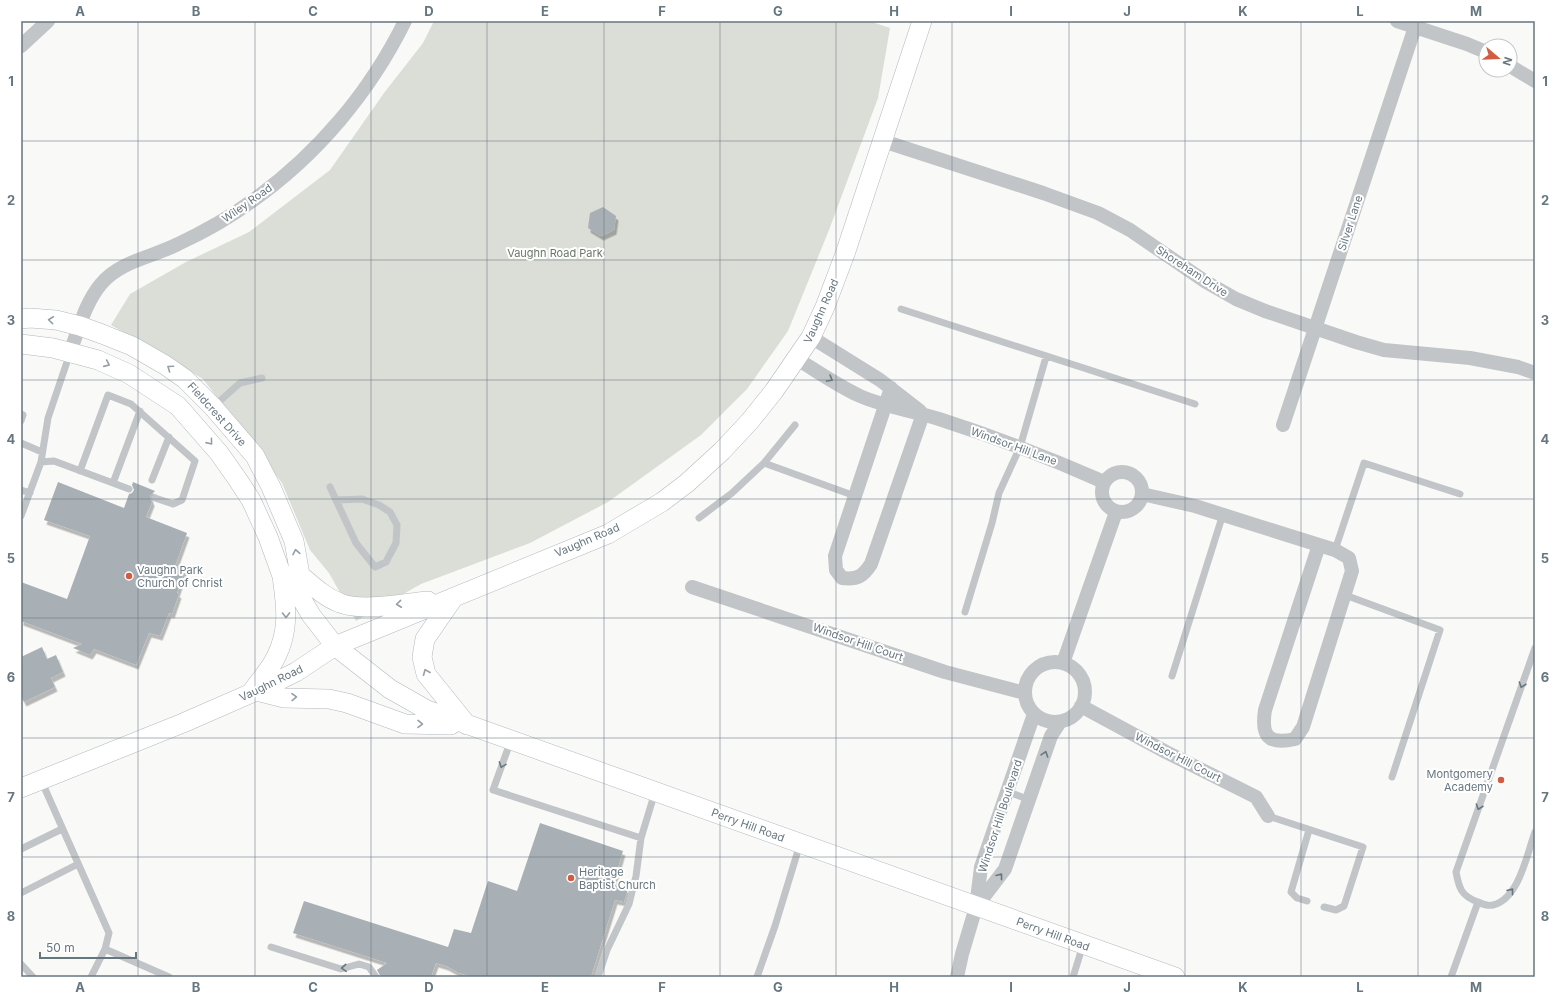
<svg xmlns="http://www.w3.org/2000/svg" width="1556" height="998" viewBox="0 0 1556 998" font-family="Inter,sans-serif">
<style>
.green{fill:#daded7}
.building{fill:#a9b0b5;filter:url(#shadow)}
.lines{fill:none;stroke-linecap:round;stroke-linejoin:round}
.secondary-casing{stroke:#b3b9bd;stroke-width:20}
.lane{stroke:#c1c5c8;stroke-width:7}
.street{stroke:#c1c5c8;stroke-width:14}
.secondary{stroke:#fff;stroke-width:19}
.oneway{stroke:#949fa5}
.oneway2{stroke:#66767f}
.grid{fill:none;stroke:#66767f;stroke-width:1;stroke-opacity:0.55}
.poi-dot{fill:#d25c3f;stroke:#fff;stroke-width:1.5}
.labels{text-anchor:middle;stroke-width:4;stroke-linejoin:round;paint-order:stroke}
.street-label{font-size:11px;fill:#66767f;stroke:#fff}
.park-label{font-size:11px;fill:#697866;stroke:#fff}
.poi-label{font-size:11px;fill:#66767f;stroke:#fff;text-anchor:start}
.neatline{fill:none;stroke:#66767f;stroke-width:1.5}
.grid-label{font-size:13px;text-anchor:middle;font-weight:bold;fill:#66767f}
</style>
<defs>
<filter id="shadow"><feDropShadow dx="2.5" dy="4.5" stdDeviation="0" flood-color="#0004"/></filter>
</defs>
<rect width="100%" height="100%" fill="#f9f9f7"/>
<path class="green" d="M434,21H869L890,28L878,98L829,230L788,331L747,389L701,435L608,502L530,543L421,584L356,621L329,573L310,550L282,483L203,379L111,325L130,294L186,262L249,232L330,170L384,93L423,43Z"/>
<path class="building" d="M603,207L616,216L614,230L601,236L588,228L590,213Z
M58,482L124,508L129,494L132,493L134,490L132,485L133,482L155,491L150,496L152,502L146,517L187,533L175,566L185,569L177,593L179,594L172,614L169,613L160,636L149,633L136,665L94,649L90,655L73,648L82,644L21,621V582L67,599L90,536L44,520Z
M42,647L47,659L56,655L63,672L51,678L55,687L24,702L21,696V657Z
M540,823L623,851L613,884L628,889L624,902L615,900L591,977H473L459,973L446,966L436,963L431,977H381L377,970L387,963L293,933L304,901L448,947L454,929L471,933L488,881L517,891Z"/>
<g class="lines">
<defs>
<path id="secondary" d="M21,319L30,318L56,320L80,326L102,334L132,346L165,365L185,379L213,407L255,456L271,487L294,541L300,575L297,591
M21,344L53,348L98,360L129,374L178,406L219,453L238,480L251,500L268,537L282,576L297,591L311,615L335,646L390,689L427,710L1175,977
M300,575C312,585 324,597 340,603C362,612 404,603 428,601
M454,597L425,639L422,657L426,674L467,725
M256,691L284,698L329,699L347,703L405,724L451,725
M251,693C259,681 270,670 276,657C290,629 286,606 282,576
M21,788L183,723L263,688L296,672L335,646L608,534L662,502L687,483L722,451L750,421L774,391L811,337L825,307L845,254L922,21"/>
</defs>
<use href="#secondary" class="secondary-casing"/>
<path class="lane" d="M901,309L1195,404
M213,407L240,383L262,378
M21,414L23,415L21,421
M21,443L42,452
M41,462L54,461L129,489
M764,463L855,496
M80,471L108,395L131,404L195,461L182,500L173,504L155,498
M152,480L169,437
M113,483L140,411
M330,487L356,543L375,567L386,562L396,543L397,525L390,512L379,505L362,499L336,500
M21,490L30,493
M21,516L41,462L48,418L70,353
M699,518L732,493L764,463L795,425
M1335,550L1364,463L1460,494
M1345,595L1440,630L1392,777
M965,612L992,523L999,493L1020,447L1046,357
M1535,648L1456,872C1459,888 1461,896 1478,902C1482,904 1489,906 1493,905C1519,899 1527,854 1535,832
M1172,676L1223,514
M511,740L493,790L641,838
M41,780L109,933L105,949L91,977
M1006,791L1030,800
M1268,816L1363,847L1344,906L1336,910L1324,907
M21,849L62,829
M21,893L78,864
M1307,901L1297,898L1291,892L1309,830
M271,947L341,969L359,964L369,967L376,977
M105,949L169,977
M21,964L33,977
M598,977L607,950L629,904L636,876L641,838L655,792
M757,977L775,926L800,844
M1073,977L1083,945
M1451,977L1478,902"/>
<path class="street" d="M1397,21L1467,44L1486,52
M21,46L48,21
M1510,66L1535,81
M883,141L1043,193L1098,213L1130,230L1206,282L1236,299L1265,311L1356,342L1384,350L1470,358L1518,367L1535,373
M811,337L880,380L920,411
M70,352C79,329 85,303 101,284C120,261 153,257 178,244C204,232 229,218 252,201C317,155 370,92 405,21
M797,359C817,371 838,386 860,396C885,407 913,411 939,419C995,437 1050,458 1104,482
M891,388L835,556L836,570L842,578C858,580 863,576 871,564L923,414
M1283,425L1417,21
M1102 492a20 20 0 1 1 40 0a20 20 0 1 1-40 0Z
M1142,494L1195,506L1319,545L1335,550L1349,558L1352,571L1303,727L1295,739C1268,745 1261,736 1265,710L1319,545
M692,587L945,672L1025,693
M1025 692a30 30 0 1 1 60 0a30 30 0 1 1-60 0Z
M1063,663L1116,512
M1081,706L1166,752L1256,797L1268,816
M976,907L1005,869L1051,736L1060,722
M957,977L962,954L976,907L981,867L1034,714"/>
<use href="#secondary" class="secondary"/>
</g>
<defs><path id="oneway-chevron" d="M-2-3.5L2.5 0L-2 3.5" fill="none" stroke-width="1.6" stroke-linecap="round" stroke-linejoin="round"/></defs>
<g class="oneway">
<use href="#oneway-chevron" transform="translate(51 320) rotate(-174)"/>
<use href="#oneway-chevron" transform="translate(107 364) rotate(24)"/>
<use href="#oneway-chevron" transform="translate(170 368) rotate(-145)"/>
<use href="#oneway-chevron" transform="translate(210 442) rotate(51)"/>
<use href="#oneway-chevron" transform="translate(296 552) rotate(-100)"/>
<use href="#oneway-chevron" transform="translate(399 604) rotate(174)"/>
<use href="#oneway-chevron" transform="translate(286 615) rotate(89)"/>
<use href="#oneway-chevron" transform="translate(426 672) rotate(-112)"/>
<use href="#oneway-chevron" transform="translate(294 697) rotate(-1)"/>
<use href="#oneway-chevron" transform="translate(420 724) rotate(1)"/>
</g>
<g class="oneway2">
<use href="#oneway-chevron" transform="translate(830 379) rotate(30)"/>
<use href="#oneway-chevron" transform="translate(1522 685) rotate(109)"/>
<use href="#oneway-chevron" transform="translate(1045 754) rotate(-72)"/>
<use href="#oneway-chevron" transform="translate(502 765) rotate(110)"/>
<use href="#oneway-chevron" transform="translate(1479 807) rotate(109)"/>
<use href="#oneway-chevron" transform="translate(1000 876) rotate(-52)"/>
<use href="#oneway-chevron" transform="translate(1511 891) rotate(-52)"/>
<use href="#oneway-chevron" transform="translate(344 968) rotate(177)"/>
</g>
<path class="grid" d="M138,21V977M255,21V977M371,21V977M487,21V977M604,21V977M720,21V977M836,21V977M952,21V977M1069,21V977M1185,21V977M1301,21V977M1418,21V977M21,141H1535M21,260H1535M21,380H1535M21,499H1535M21,618H1535M21,738H1535M21,857H1535"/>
<g class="poi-dot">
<circle cx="129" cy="576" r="4"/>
<circle cx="1501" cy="780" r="4"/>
<circle cx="571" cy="878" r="4"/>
</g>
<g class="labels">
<g class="street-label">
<text transform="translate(247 203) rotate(-35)" y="4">Wiley Road</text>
<text transform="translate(1350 223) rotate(-72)" y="4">Silver Lane</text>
<text transform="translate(1192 271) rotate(33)" y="4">Shoreham Drive</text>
<text transform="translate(821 311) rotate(-66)" y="4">Vaughn Road</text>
<text transform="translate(217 414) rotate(48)" y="4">Fieldcrest Drive</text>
<text transform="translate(1014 446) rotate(20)" y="4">Windsor Hill Lane</text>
<text transform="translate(587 540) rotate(-23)" y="4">Vaughn Road</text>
<text transform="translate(858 642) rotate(19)" y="4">Windsor Hill Court</text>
<text transform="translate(271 683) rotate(-26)" y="4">Vaughn Road</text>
<text transform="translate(1178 757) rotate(27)" y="4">Windsor Hill Court</text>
<text transform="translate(1000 816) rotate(-72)" y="4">Windsor Hill Boulevard</text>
<text transform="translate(748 825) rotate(20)" y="4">Perry Hill Road</text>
<text transform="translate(1053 934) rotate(20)" y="4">Perry Hill Road</text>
</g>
<g class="park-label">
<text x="555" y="257">Vaughn Road Park</text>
</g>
<g class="poi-label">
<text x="137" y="574">Vaughn Park<tspan x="137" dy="13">Church of Christ</tspan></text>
<text x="1493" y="778" text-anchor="end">Montgomery<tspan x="1493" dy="13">Academy</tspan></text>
<text x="579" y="876">Heritage<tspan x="579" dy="13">Baptist Church</tspan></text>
</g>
</g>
<rect width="1556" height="998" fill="none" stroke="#ffffff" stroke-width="44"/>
<g transform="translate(1498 58) rotate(109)"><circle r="19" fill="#ffffff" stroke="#c2c8cc"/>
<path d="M0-3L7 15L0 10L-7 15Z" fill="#d25c3f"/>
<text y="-6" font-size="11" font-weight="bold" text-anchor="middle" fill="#66767f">N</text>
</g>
<path d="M40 952v6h96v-6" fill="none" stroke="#66767f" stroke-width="2"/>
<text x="46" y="952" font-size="12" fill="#66767f" stroke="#ffffff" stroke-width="3" paint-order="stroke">50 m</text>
<rect x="22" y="22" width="1512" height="954" class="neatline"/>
<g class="grid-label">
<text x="80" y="16">A</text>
<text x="196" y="16">B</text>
<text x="313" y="16">C</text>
<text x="429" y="16">D</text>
<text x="545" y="16">E</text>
<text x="662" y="16">F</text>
<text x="778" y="16">G</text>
<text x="894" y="16">H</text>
<text x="1011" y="16">I</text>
<text x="1127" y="16">J</text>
<text x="1243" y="16">K</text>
<text x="1360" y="16">L</text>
<text x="1476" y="16">M</text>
<text x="11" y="86">1</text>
<text x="1545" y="86">1</text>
<text x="11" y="205">2</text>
<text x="1545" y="205">2</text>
<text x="11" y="325">3</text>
<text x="1545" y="325">3</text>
<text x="11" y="444">4</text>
<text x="1545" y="444">4</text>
<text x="11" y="563">5</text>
<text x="1545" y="563">5</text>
<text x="11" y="682">6</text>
<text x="1545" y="682">6</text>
<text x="11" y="802">7</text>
<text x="1545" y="802">7</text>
<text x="11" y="921">8</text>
<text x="1545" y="921">8</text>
<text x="80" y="992">A</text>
<text x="196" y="992">B</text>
<text x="313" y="992">C</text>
<text x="429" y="992">D</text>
<text x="545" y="992">E</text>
<text x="662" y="992">F</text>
<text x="778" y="992">G</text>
<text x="894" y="992">H</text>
<text x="1011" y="992">I</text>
<text x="1127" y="992">J</text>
<text x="1243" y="992">K</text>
<text x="1360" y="992">L</text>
<text x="1476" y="992">M</text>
</g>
</svg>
